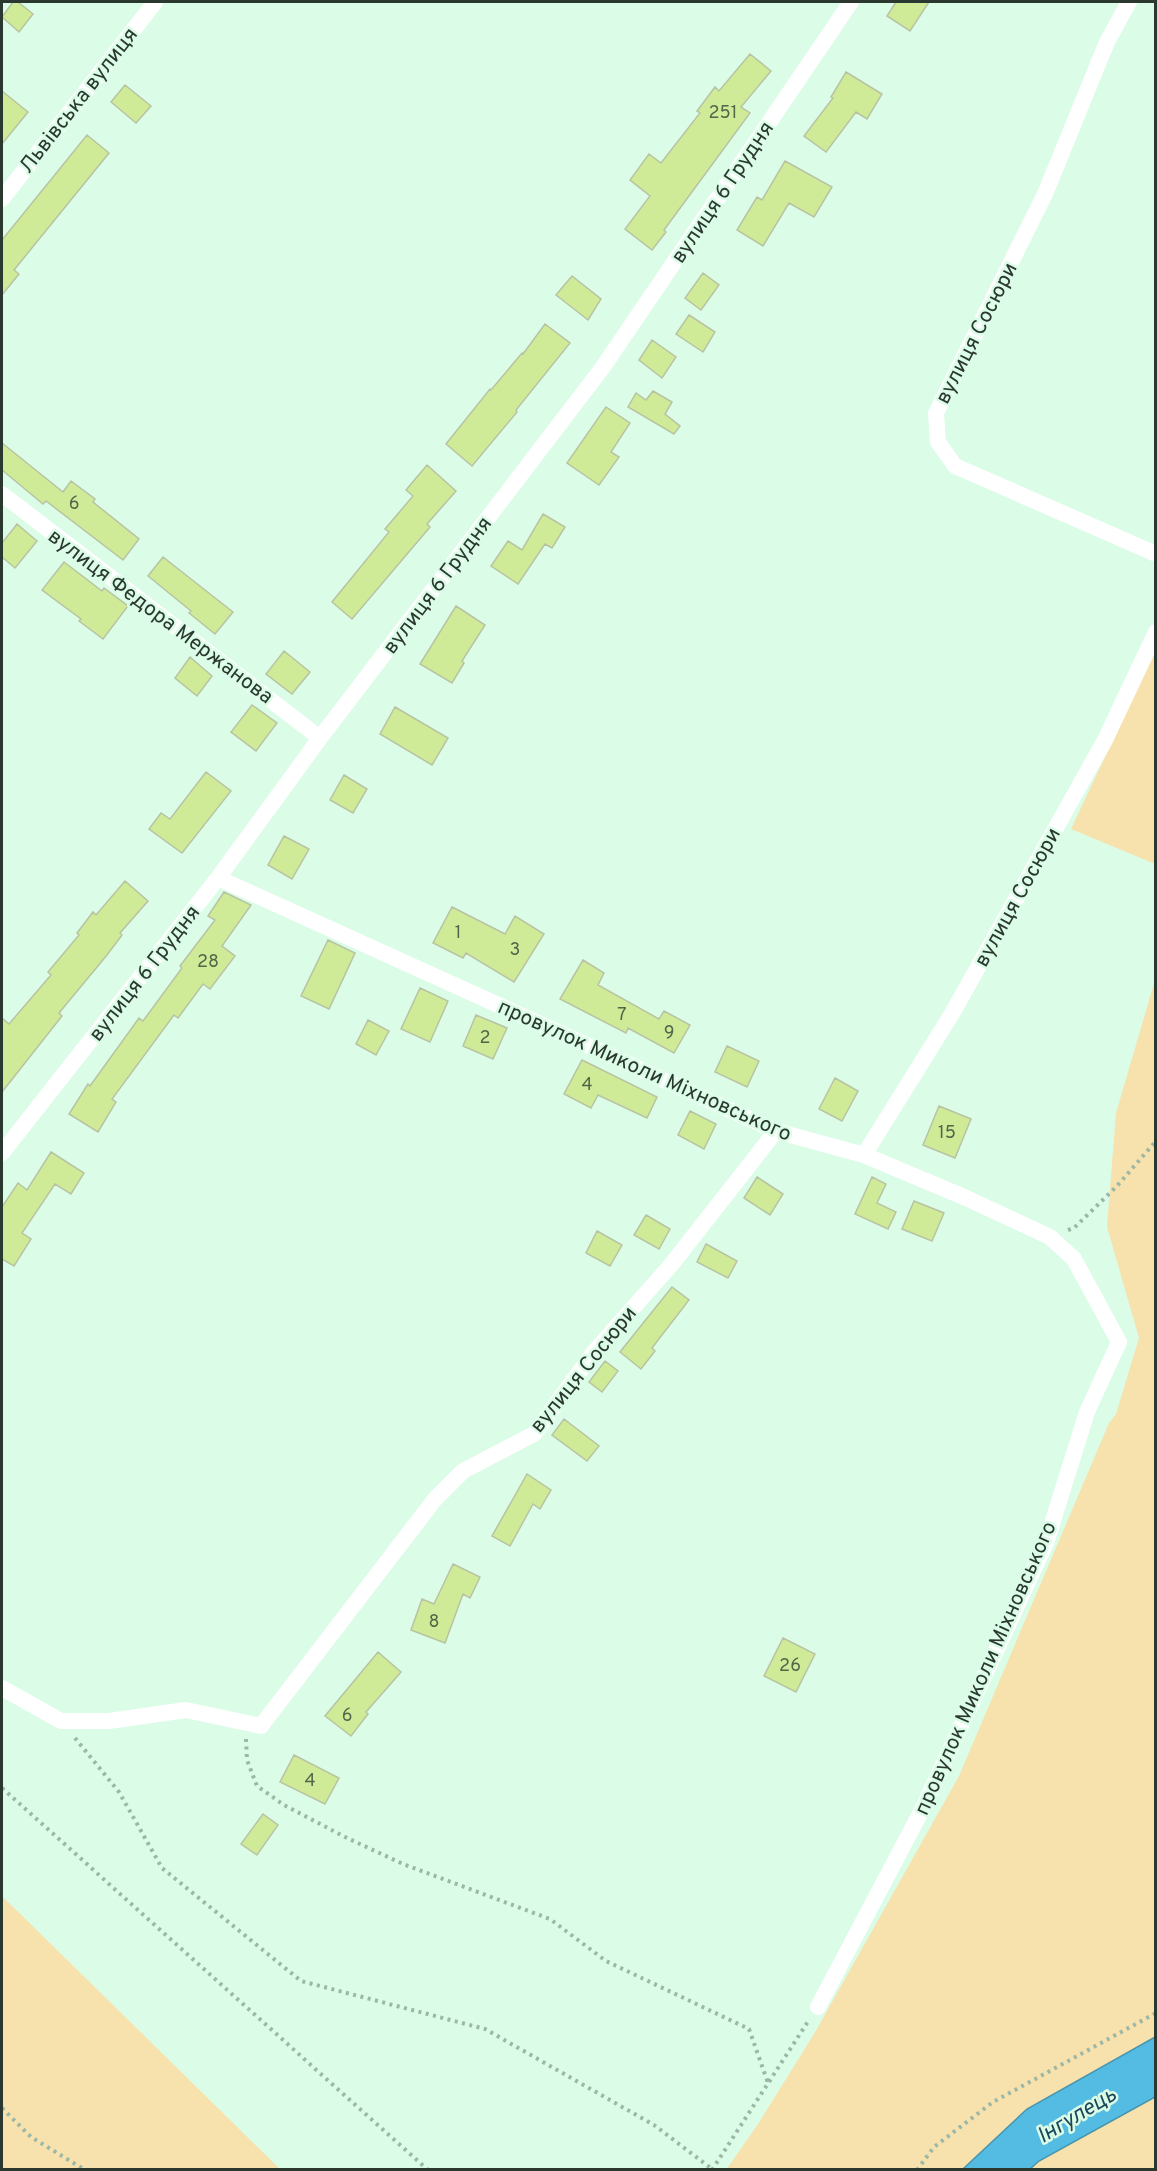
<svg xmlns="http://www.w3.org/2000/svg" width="1157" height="2171" viewBox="0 0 1157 2171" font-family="Overpass,sans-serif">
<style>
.green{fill:#f7e2ad}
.water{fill:#54bce3;stroke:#4894ad;stroke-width:1.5}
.building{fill:#d0eb98;stroke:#b8c3a3;stroke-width:1.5}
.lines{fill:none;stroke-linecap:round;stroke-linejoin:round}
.path{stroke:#9db7a6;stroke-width:4;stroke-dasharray:3 4.5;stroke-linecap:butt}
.minor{stroke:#fff;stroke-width:16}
.labels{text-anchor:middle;stroke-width:5;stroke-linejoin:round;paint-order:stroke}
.number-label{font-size:18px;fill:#54654a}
.street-label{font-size:21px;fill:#2b3830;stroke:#dbfce7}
.water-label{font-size:22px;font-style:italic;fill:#1b4859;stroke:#dbfce7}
</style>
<rect width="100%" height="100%" fill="#dbfce7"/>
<path class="green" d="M1155,651V864L1071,829Z
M1155,980V2037L1027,2109L963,2169L726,2170L758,2124L814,2034L959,1776L1109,1423L1116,1414L1139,1338L1107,1227L1116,1113Z
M2,1896L280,2169H2V2122L3,2120L2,2117Z
M1155,2097V2169L1030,2170L1039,2161Z"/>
<path class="water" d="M1155,2037V2097L1039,2161L1030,2169H963L1027,2109Z"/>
<path class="building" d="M13,2H18L33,14L19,32L2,17Z
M896,2H929L910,31L887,16Z
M750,54L771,71L741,107L750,113L664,230L666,232L652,250L625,229L650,196L630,180L649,154L661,163L700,113L697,111L715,87L719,91Z
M846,72L882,94L867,119L856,112L826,152L804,136L833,98L831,97Z
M125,85L151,106L136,123L111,102Z
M2,91L28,112L2,144Z
M87,135L109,153L14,270L19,274L2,295V240Z
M785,161L832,187L814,217L789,203L763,246L737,230L757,197L762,200Z
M703,273L719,285L701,310L685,298Z
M572,276L601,299L588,320L556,295Z
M689,315L715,332L703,352L676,334Z
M545,324L570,343L516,410L517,412L472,466L446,444L490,389L491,390L522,353L523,354Z
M652,340L676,357L662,378L639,360Z
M653,391L672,402L665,414L680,426L674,434L628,407L636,393L646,400Z
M606,407L630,423L611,452L619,457L599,485L567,463Z
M2,443L63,492L71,481L95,499L93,502L139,539L123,560L46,501L43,504L2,470Z
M427,465L456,491L427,524L430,527L352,619L332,602L389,532L385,529L413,496L406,490Z
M543,514L565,527L552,548L545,544L518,584L491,566L508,541L522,550Z
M17,524L37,541L15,568L2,557V543Z
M163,557L233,612L215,634L189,613L191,611L148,576Z
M64,562L102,591L104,588L128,606L103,639L79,621L81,619L42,590Z
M456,606L485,625L462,661L464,663L452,683L420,664Z
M284,651L310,672L292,694L266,674Z
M190,657L212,676L197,696L175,678Z
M252,705L277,723L256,751L231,732Z
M395,707L448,738L432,765L380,734Z
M206,772L231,791L182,853L149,829L161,813L170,819Z
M344,775L367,789L353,813L330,800Z
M284,836L309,849L292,879L268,865Z
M125,881L148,901L120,933L122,935L107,955L59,1013L62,1016L2,1092V1018L9,1024L51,975L48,972L79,935L77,933L93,912L96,915Z
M224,892L251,905L222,946L235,956L210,989L203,984L178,1018L174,1015L112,1099L116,1102L98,1132L69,1114L88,1084L90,1086L139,1018L143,1021L182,968L180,966L215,920L208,916Z
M452,907L505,934L515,916L544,934L514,982L466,953L463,958L433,943Z
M328,940L355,953L329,1009L301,996Z
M583,960L604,973L598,985L659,1019L664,1011L690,1025L674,1053L628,1028L626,1033L560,999Z
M420,988L448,1001L430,1042L401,1029Z
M476,1015L507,1028L493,1059L463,1046Z
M368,1020L389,1031L376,1055L356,1044Z
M727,1046L759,1061L747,1087L715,1072Z
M582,1060L657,1097L647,1118L598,1095L591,1108L564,1094Z
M835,1078L858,1091L842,1121L819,1109Z
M939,1106L971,1119L955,1158L923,1145Z
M690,1111L716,1124L704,1149L678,1135Z
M51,1152L84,1173L71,1194L55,1184L22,1233L31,1239L14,1266L2,1259V1207L18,1183L27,1190Z
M757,1177L783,1194L770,1215L744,1198Z
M872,1177L886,1184L877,1203L896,1212L888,1229L855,1214Z
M914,1201L944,1213L932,1241L902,1229Z
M646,1215L670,1229L659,1249L634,1235Z
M597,1231L622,1245L610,1266L586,1253Z
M706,1244L737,1261L728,1278L697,1262Z
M672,1287L689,1300L652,1348L655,1351L641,1369L620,1352Z
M605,1361L618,1371L602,1392L589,1382Z
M564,1419L599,1446L587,1461L552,1435Z
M527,1474L551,1490L540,1509L533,1504L510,1546L492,1536Z
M453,1564L480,1577L470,1598L463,1594L445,1643L411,1630L422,1599L434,1604Z
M783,1638L815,1654L796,1692L764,1676Z
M378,1652L401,1672L366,1712L368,1714L351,1736L325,1716Z
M294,1755L339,1778L325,1804L280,1782Z
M263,1814L278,1825L257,1855L241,1844Z"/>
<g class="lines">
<path class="path" d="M1068,1230L1074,1228L1117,1186L1156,1141
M75,1738L119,1792L162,1868L301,1981L485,2029L654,2125L712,2169
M246,1739L247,1760L257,1786L284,1805L345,1837L403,1864L550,1919L606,1961L749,2029L768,2083
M2,1788L428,2170
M2,2108L31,2137L85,2170
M712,2170L809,2020
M917,2170L934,2147L993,2102L1156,2013"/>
<path class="minor" d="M1129,2L1107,42L1045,194L936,413L938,442L955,466L1156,554
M2,199L155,2
M2,494L320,738
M218,878L776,1131L864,1155L964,1197L1050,1237L1074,1259L1119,1342L1087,1412L1046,1543L923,1808L818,2007
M2,1153L218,878L320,738L603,367L851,2
M864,1155L953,1012L1105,740L1156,632
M2,1688L61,1721H109L186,1710L261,1726L435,1499L463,1471L534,1434L594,1352L671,1265L776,1131"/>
</g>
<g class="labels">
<g class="number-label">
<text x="723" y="118">251</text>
<text x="74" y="509">6</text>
<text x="458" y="938">1</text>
<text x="515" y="955">3</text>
<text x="208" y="967">28</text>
<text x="622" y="1020">7</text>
<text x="669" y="1038">9</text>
<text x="485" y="1043">2</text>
<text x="587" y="1090">4</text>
<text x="947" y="1138">15</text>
<text x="434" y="1627">8</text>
<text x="790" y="1671">26</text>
<text x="347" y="1721">6</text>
<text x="310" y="1786">4</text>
</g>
<g class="street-label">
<text transform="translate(78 100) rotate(-52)" y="7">Львівська вулиця</text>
<text transform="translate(722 192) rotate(-56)" y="7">вулиця 6 Грудня</text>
<text transform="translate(976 333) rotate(-63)" y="7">вулиця Сосюри</text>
<text transform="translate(437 585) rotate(-53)" y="7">вулиця 6 Грудня</text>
<text transform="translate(161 616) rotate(37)" y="7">вулиця Федора Мержанова</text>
<text transform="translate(1017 897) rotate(-61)" y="7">вулиця Сосюри</text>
<text transform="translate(144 973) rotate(-52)" y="7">вулиця 6 Грудня</text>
<text transform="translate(645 1070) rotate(24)" y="7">провулок Миколи Міхновського</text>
<text transform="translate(583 1369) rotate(-51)" y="7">вулиця Сосюри</text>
<text transform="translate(985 1668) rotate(-66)" y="7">провулок Миколи Міхновського</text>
</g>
<g class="water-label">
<text transform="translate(1076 2114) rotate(-31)" y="8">Інгулець</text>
</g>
</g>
<rect width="1157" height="2171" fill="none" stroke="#2b3830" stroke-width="6"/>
</svg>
